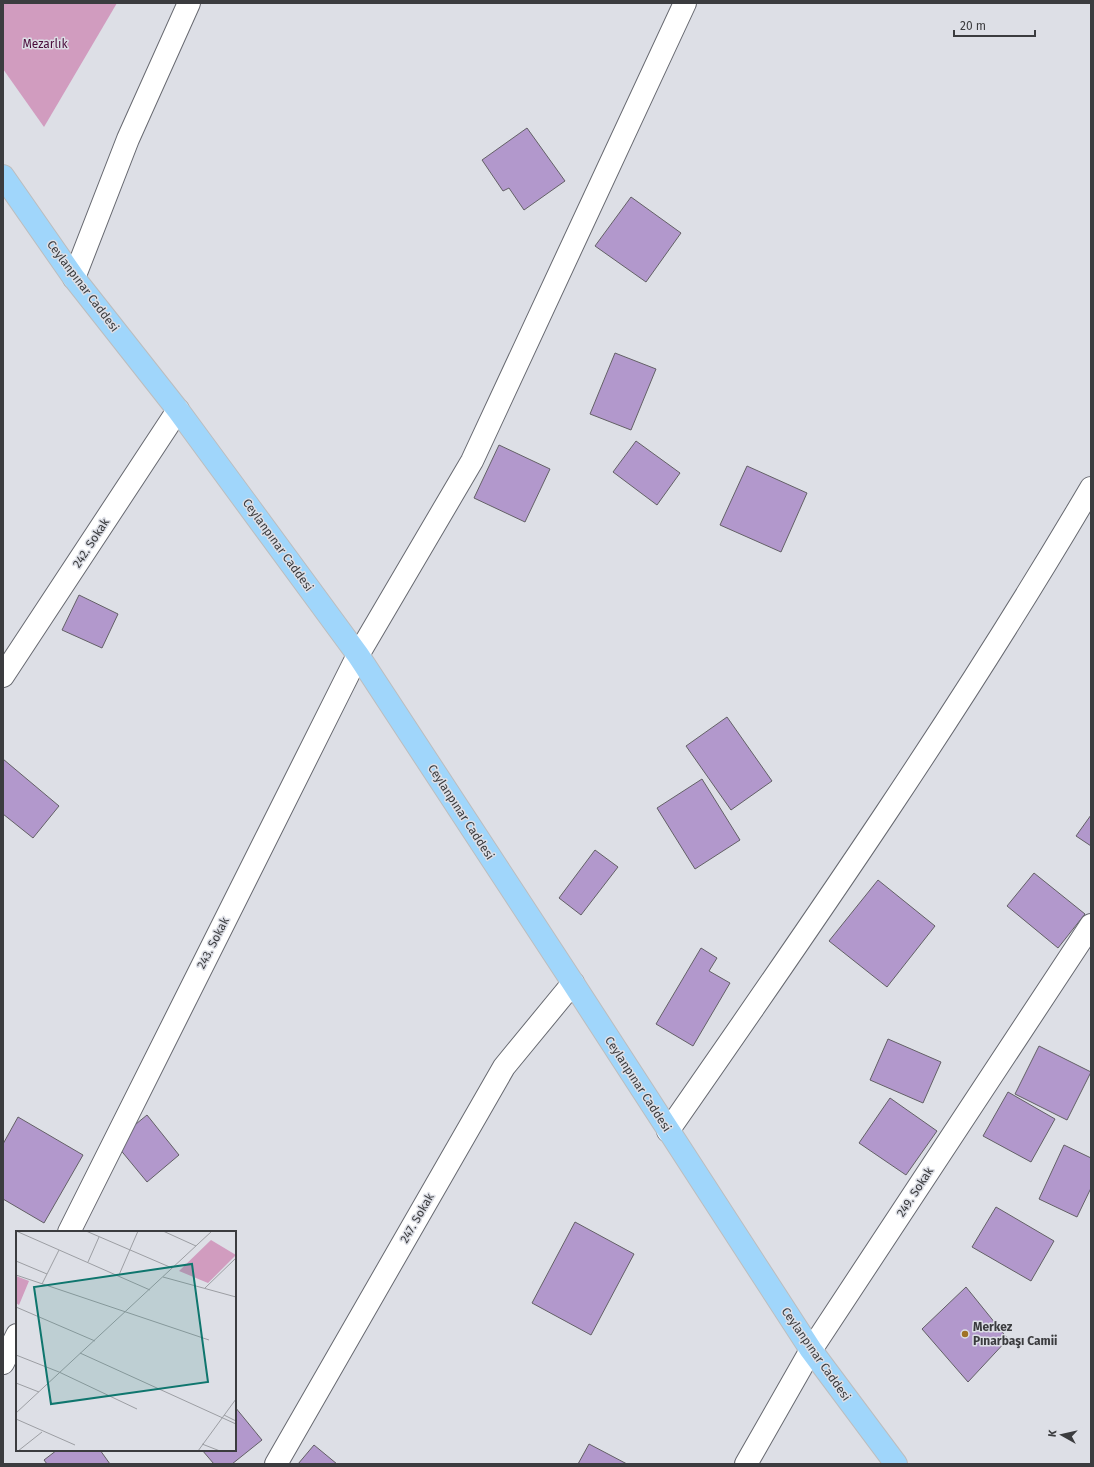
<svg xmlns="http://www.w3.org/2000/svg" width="1094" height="1467" viewBox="0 0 1094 1467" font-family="'Fira Sans',sans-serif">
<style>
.green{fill:#d19cbf}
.building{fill:#b298cc;stroke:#636066}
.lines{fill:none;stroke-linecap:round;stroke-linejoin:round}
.minor-casing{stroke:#676970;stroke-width:24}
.major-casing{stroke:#bcbdbe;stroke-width:24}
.minor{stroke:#fff;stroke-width:22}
.major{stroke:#a0d6fb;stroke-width:22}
.poi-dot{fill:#a07324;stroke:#dddfe6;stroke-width:1.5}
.labels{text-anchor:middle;stroke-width:3;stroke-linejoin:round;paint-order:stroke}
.park-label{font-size:12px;fill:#4b0d3c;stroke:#dddfe6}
.street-label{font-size:12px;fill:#3b3c3f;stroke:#dddfe6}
.poi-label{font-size:12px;font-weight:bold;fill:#3b3c3f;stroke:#dddfe6;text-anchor:start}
.inset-road{fill:none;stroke:#9c9ea3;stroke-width:1}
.view{fill:#0f766e;fill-opacity:0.15;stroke:#0f766e;stroke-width:2}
.inset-edge{fill:none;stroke:#3b3c3f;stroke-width:2}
</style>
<rect width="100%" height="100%" fill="#dddfe6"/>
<path class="green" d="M3,3H117L44,127L3,69Z"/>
<path class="building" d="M527,128L565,181L524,210L509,188L503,191L482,160Z
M631,197L681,233L646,282L595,246Z
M615,353L656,369L631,430L590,414Z
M636,441L680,473L657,505L613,472Z
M499,445L550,469L525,522L474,498Z
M747,466L807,493L781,552L720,525Z
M79,595L118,614L102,648L62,630Z
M727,717L772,781L731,810L686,746Z
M3,759L59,806L33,838L3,814Z
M702,779L740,840L695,869L657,808Z
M1091,815V846L1076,836Z
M595,850L618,867L581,915L559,898Z
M1034,873L1085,914L1058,948L1007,906Z
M878,880L935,926L887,987L829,941Z
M701,948L717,958L709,971L730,983L693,1046L656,1024Z
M888,1039L941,1062L923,1103L870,1080Z
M1039,1046L1091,1072L1067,1120L1015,1094Z
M1008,1092L1055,1119L1031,1162L983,1136Z
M890,1098L937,1131L906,1175L859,1143Z
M147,1115L179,1155L147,1182L114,1142Z
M18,1117L83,1155L44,1223L3,1199V1144Z
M1064,1145L1091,1158V1188L1077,1217L1039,1199Z
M996,1207L1054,1241L1031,1281L972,1247Z
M575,1222L634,1254L591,1335L532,1303Z
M966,1287L1008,1339L968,1382L922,1329Z
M235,1407L262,1440L232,1464H214L202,1450H235Z
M589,1444L627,1464H578Z
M314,1445L337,1464H298Z
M57,1450H100L110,1464H47L44,1460Z"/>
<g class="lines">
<defs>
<path id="minor" d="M74,278L128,139L189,3
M3,676L178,410
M668,1131C815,920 961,709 1091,488
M69,1232L358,655L472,461L685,3
M3,1363L17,1335
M276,1464L504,1067L573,983
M746,1464L811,1350L1091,925"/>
<path id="major" d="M3,176L74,278L178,410L358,655L573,983L811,1350L896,1464"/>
</defs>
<use href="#minor" class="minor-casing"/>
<use href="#major" class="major-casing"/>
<use href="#minor" class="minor"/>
<use href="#major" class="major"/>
</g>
<circle class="poi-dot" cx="965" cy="1334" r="4"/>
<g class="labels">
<g class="park-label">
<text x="45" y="48">Mezarlık</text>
</g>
<g class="street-label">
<text transform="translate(83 286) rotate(53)" y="4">Ceylanpınar Caddesi</text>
<text transform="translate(91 543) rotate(-57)" y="4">242. Sokak</text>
<text transform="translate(278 545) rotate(54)" y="4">Ceylanpınar Caddesi</text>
<text transform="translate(461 812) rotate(57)" y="4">Ceylanpınar Caddesi</text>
<text transform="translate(213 943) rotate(-63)" y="4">243. Sokak</text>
<text transform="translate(638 1084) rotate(57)" y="4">Ceylanpınar Caddesi</text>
<text transform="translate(915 1192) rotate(-57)" y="4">249. Sokak</text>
<text transform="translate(417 1218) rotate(-60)" y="4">247. Sokak</text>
<text transform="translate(816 1354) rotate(55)" y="4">Ceylanpınar Caddesi</text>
</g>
<g class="poi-label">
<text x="973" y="1331">Merkez<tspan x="973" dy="14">Pınarbaşı Camii</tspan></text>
</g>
</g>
<g transform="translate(16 1231)">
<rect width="220" height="220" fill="#dddfe6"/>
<path d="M195,9L220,24L192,52L163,40ZM0,45L13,50L3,74L0,72Z" fill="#d19cbf"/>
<path class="inset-road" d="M0,0L134,59M70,0L156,37M147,0L180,15M0,30L31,43M72,31L83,6M0,44L193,109M103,44L122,0M147,46L220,66M26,53L43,19M189,57L220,27M0,76L79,110M64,122L220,193M0,124L43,141L121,178M0,152L23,161M0,182L196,0M208,184L220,190M0,188L59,214M186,213L204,220M2,220L26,201M182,220L220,168"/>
<path class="view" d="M176,33L192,151L35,173L18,56Z"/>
<rect width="220" height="220" class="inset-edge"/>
</g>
<rect width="1094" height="1467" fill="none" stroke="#3b3c3f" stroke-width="8"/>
<g transform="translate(1062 1435) rotate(278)" stroke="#dddfe6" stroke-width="3" paint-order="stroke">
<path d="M0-3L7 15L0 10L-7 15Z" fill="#3b3c3f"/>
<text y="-6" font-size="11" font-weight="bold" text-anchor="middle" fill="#3b3c3f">K</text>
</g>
<path d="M954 30v6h81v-6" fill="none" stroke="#3b3c3f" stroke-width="2"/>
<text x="960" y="30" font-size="12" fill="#3b3c3f" stroke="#dddfe6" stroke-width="3" paint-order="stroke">20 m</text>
</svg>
